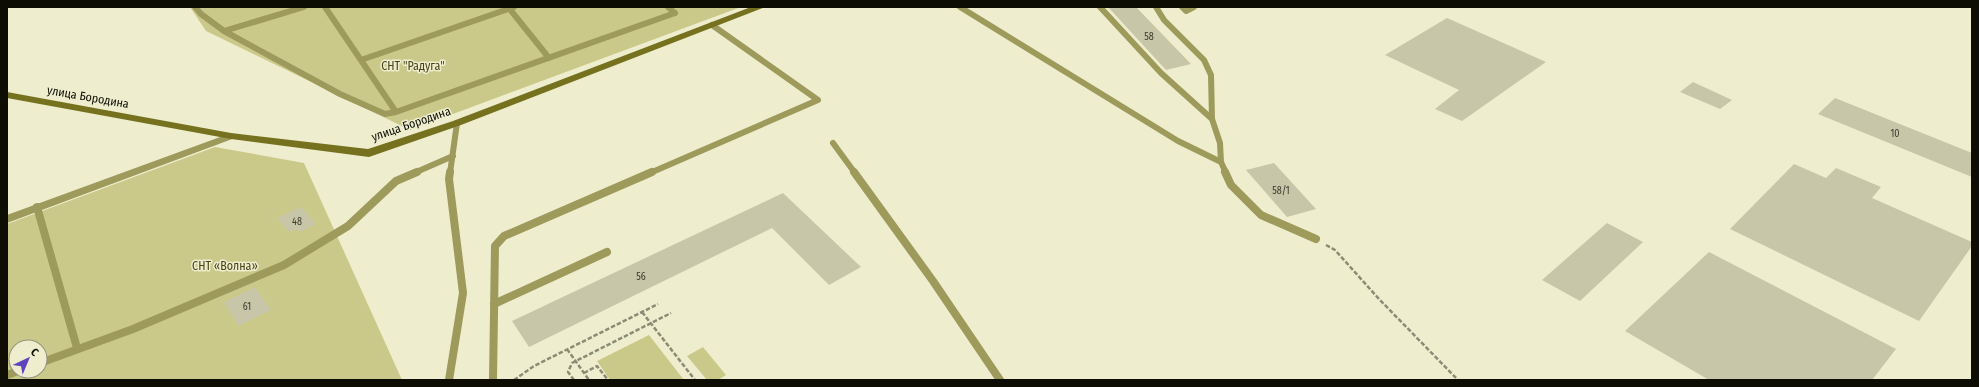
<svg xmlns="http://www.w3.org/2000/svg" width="1979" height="387" viewBox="0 0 1979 387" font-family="'Fira Sans Condensed',sans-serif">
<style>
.green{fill:#cbc98a;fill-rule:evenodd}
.building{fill:#c7c6a8}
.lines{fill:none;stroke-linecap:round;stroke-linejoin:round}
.path{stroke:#8b8b76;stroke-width:2.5;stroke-dasharray:4.5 2;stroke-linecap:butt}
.lane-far1{stroke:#9d9a5b;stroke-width:6}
.lane{stroke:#9d9a5b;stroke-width:8}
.street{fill:#9d9a5b;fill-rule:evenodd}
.secondary{fill:#76711f;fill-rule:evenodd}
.labels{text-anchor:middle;stroke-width:3;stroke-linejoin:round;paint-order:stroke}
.number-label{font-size:10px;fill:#3c3b2d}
.park-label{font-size:12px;fill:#464418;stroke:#eeeecf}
.street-label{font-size:12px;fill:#0d0d04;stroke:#eeeecf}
</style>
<rect width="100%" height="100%" fill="#eeeecf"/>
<path class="green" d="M190,7H741L410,130L206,31Z
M215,147L304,163L402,380H7V224ZM16,347H40V371H16Z
M649,335L684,380H610L597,361Z
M703,347L726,375L718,380H707L687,356Z"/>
<path class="building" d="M1108,7H1136L1191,64L1166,70Z
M1447,18L1546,62L1462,121L1435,109L1459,90L1385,55Z
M1693,82L1732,100L1720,109L1680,92Z
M1835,98L1972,153V177L1818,114Z
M1274,163L1316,209L1287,217L1246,170Z
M1794,164L1826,178L1836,168L1881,187L1872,198L1972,242V246L1919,321L1730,229Z
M783,193L861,267L829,285L772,228L529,347L512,321Z
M301,207L316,224L300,232L297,229L289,232L277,218Z
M1607,223L1643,242L1580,301L1542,280Z
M1709,252L1896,349L1872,380H1709L1625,331Z
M255,287L271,310L239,326L224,302Z"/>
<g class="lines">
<path class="path" d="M1326,245L1335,250L1379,299L1458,380
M642,312L695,380
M567,349L589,380
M584,373L597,366L608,380
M514,380L534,366L658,304
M574,380L568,372L572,363L671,313"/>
<path class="lane-far1" d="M195,7L201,14L224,31L340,94L385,114L396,112L675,13
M325,7L396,112
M508,7L549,58
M668,7L675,13
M960,7L1178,141L1221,162L1226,173
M1100,7L1161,73L1212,119L1211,75L1204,60L1164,20L1156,7
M1182,7L1186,11L1194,7
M224,31L304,7
M361,60L514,7
M1212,119L1220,143L1221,162
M833,143L855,173
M414,173L453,156
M450,173L457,123
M650,173L818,100L712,25"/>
<path class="lane" d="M854,172L933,281L1000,380
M1225,172L1231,185L1261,215L1316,239
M37,207L77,348
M494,304L607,252
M40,363L133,329L284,265L348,226L396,181L417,172
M7,375L18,371
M449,380L463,293L449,179L450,172
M493,380L495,246L504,236L652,172"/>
<path class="street" d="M231,133L237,136L235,138L7,223V215Z"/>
<path class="secondary" d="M751,7H765L461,125L369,157L231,139L7,98V92L231,133L368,149L453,121Z"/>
</g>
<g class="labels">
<g class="number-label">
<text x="1149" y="40">58</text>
<text x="1895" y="137">10</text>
<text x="1281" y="194">58/1</text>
<text x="297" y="225">48</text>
<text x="641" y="280">56</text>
<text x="247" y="310">61</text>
</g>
<g class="park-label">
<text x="413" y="70">СНТ "Радуга"</text>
<text x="225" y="270">СНТ «Волна»</text>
</g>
<g class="street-label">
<text transform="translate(88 97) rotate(10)" y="4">улица Бородина</text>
<text transform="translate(411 124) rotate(-19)" y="4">улица Бородина</text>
</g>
</g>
<rect width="1979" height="387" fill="none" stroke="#0d0d04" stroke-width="16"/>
<g transform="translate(28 359) rotate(44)"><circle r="19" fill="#eeeecf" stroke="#94947e"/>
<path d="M0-3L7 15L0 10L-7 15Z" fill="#5c45be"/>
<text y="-6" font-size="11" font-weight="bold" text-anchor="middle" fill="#0d0d04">С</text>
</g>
</svg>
